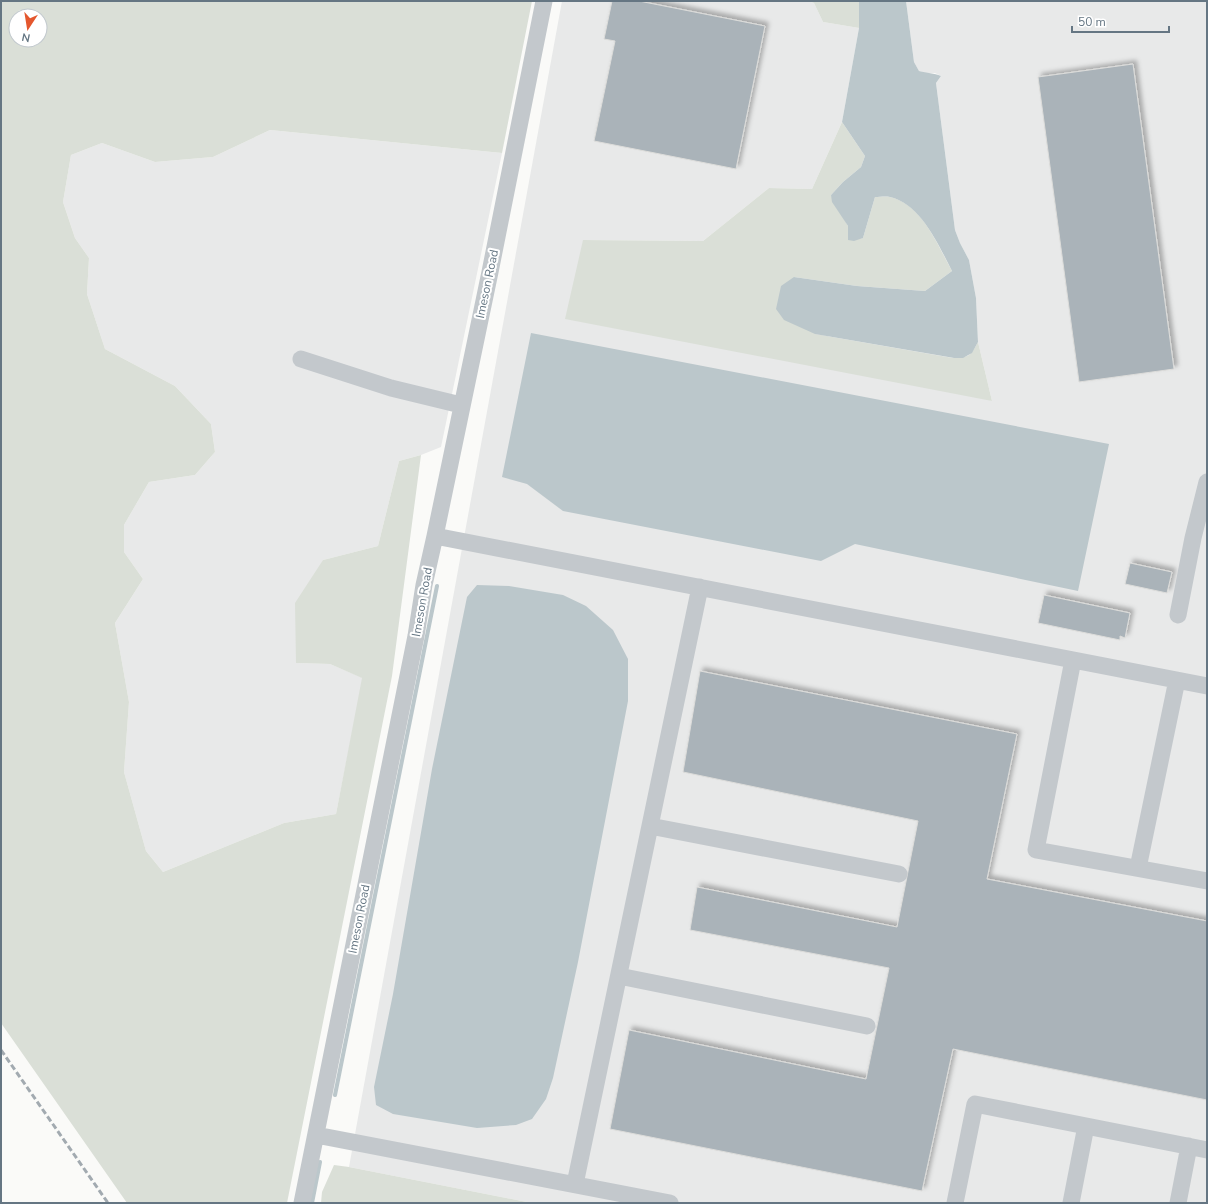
<svg xmlns="http://www.w3.org/2000/svg" width="1208" height="1204" viewBox="0 0 1208 1204" font-family="'Nunito Sans',sans-serif">
<style>
.built{fill:#e8e9e9}
.green{fill:#dadfd7;fill-rule:evenodd}
.water{fill:#bbc7cb}
.lines{fill:none;stroke-linecap:round;stroke-linejoin:round}
.stream{stroke:#bbc7cb;stroke-width:4}
.building{fill:#aab3b9;stroke:#dcdcda;filter:url(#shadow)}
.minor{stroke:#c3c8cc;stroke-width:17}
.rail{stroke:#a2aab0;stroke-width:3;stroke-dasharray:6 3;stroke-linecap:butt}
.labels{text-anchor:middle;stroke-width:4;stroke-linejoin:round;paint-order:stroke}
.street-label{font-size:12px;fill:#657683;stroke:#fff}
</style>
<defs>
<filter id="shadow"><feDropShadow dx="3.5" dy="-3.5" stdDeviation="2" flood-color="#0004"/></filter>
</defs>
<rect width="100%" height="100%" fill="#fafaf8"/>
<path class="built" d="M562,1H809L814,3L823,22L859,28L842,122L812,189L769,188L703,241L583,240L992,401L978,342L976,298L969,260L960,243L955,230L936,83L941,76L935,73H925L919,71L914,62L906,1H1207V1203H532L349,1167Z
M270,130L502,153L441,447L421,455L399,461L378,546L323,560L296,663L330,664L363,678L336,814L284,823L163,872L146,851L124,772L129,702L115,623L143,579L124,552V525L149,482L195,475L215,452L211,424L175,386L105,349L87,294L89,258L75,238L63,202L71,155L102,143L155,162L213,157Z"/>
<path class="green" d="M1,1H532L502,153L270,130L213,157L155,162L102,143L71,155L63,202L75,238L89,258L87,294L105,349L175,386L211,424L215,452L195,475L149,482L124,525V552L143,579L115,623L129,702L124,772L146,851L163,872L284,823L336,814L362,678L330,664L296,663L295,603L323,560L378,546L399,461L421,455L392,676L287,1203H127L1,1023ZM16,16H40V40H16Z
M809,1H859V28L823,22L814,3Z
M842,122L865,156L861,167L843,182L831,195L848,226V240L863,238L875,197C879,197 886,196 890,197C922,204 938,246 952,271L925,291L857,286L794,277L815,334L953,358C969,358 971,355 978,342L992,401L565,319L583,240L703,241L769,188L812,189Z
M334,1165L349,1167L532,1203H321L322,1192Z"/>
<path class="water" d="M859,1H906L914,62L919,71C927,73 934,73 941,76L936,83L955,230L960,243L969,260L976,298L978,342L972,353L963,358H954L815,334L784,320L776,309L781,286L794,277L857,286L925,291L952,271C939,246 921,204 890,197C886,196 879,197 875,197L863,238L854,241L848,240V226L832,202L831,195L843,182L861,167L865,156L842,122L859,28Z
M531,333L1109,444L1078,591L855,544L821,561L563,511L527,484L502,477Z
M477,585L509,586L563,595L586,606L613,630L628,659V701L578,962L553,1078L546,1099L532,1119L516,1125L477,1128L393,1114L376,1105L374,1087L393,994L432,769L467,597Z"/>
<g class="lines">
<path class="stream" d="M335,1095L437,586
M312,1203L320,1162"/>
</g>
<path class="building" d="M612,1H639L765,26L736,169L594,141L615,41L604,39Z
M1133,64L1174,369L1079,382L1038,77Z
M1130,563L1172,572L1167,593L1125,584Z
M1044,595L1130,613L1125,638L1120,636V640L1038,623Z
M700,671L1017,734L987,879L1207,921V1100L953,1049L922,1191L610,1129L629,1030L866,1079L889,968L690,930L697,887L897,927L918,821L683,772Z"/>
<g class="lines">
<path class="minor" d="M301,359L391,388L461,405
M435,536L1207,686
M1178,615L1193,538L1207,482
M1073,660L1036,850L1207,881
M650,826L899,874
M1138,868L1177,680
M619,976L867,1026
M316,1135L670,1203
M575,1184L700,587
M302,1203L416,636L424,585L435,536L490,272L544,1
M955,1203L975,1104L1207,1150
M1071,1203L1086,1126
M1178,1203L1189,1146"/>
<path class="rail" d="M1,1050L108,1203"/>
</g>
<g class="labels">
<g class="street-label">
<text transform="translate(487 284) rotate(-78)" y="4">Imeson Road</text>
<text transform="translate(422 602) rotate(-80)" y="4">Imeson Road</text>
<text transform="translate(359 919) rotate(-79)" y="4">Imeson Road</text>
</g>
</g>
<rect width="1208" height="1204" fill="none" stroke="#657683" stroke-width="4"/>
<g transform="translate(28 28) rotate(192)"><circle r="19" fill="#ffffff" stroke="#c1c8cd"/>
<path d="M0-3L7 15L0 10L-7 15Z" fill="#e4572e"/>
<text y="-6" font-size="11" font-weight="bold" text-anchor="middle" fill="#657683">N</text>
</g>
<path d="M1072 26v6h97v-6" fill="none" stroke="#657683" stroke-width="2"/>
<text x="1078" y="26" font-size="12" fill="#657683" stroke="#ffffff" stroke-width="3" paint-order="stroke">50 m</text>
</svg>
